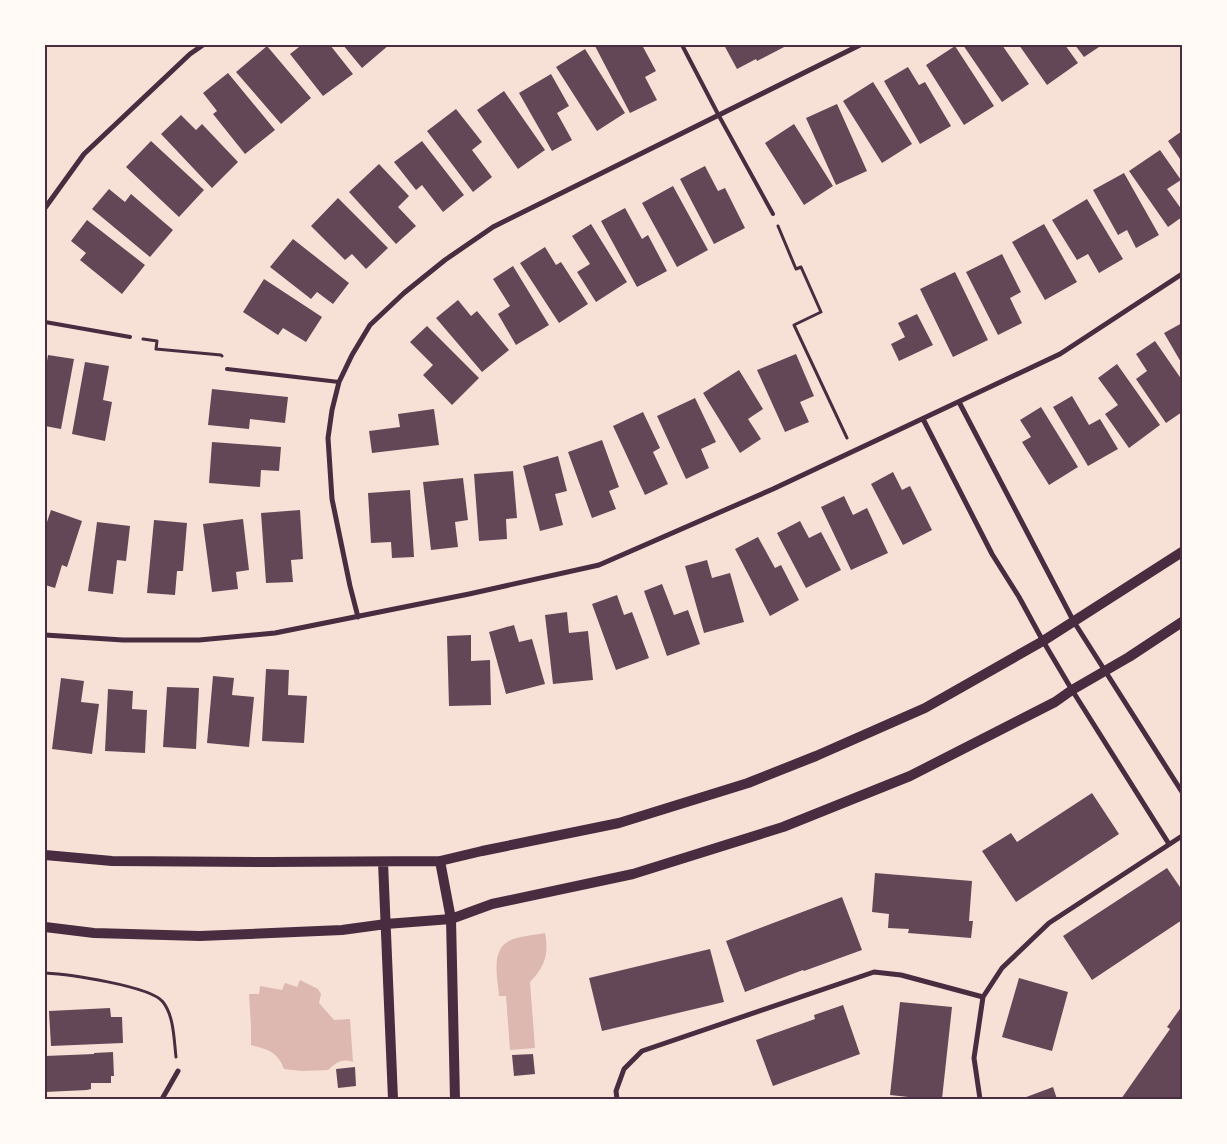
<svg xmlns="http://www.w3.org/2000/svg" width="1227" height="1144" viewBox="0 0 1227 1144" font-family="'Sofia Sans Condensed',sans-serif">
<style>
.water{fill:#dcb8b0}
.building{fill:#644757}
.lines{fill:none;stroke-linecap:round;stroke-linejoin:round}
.path{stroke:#4a2c40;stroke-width:3}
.service{stroke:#4a2c40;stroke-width:4}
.minor{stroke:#4a2c40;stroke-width:5}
.secondary{stroke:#4a2c40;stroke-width:10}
.neatline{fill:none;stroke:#4a2c40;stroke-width:2}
</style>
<rect width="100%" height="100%" fill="#f7e1d7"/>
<path class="water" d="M545,933C549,954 545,967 530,982L535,1048L510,1050L506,996H499C498,979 490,951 509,941C518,936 535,935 545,933Z
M300,980L318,989L321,994L319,1003L334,1020L350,1019L353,1062C342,1058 337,1062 328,1070L302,1071L284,1069C278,1052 267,1049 251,1045V1027L249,994H259L260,986L282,990L285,983L297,987Z"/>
<path class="building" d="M298,45H330L353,74L323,96L290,54L299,47Z
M343,45H389L362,68Z
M597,45H642L656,71L645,77L657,100L630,113L595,46Z
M724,45H788L757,61L756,59L737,69Z
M963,45H1002L1029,84L1002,102Z
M1019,45H1065L1078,63L1047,85Z
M1075,45H1102L1084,57Z
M267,46L311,98L281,124L236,72Z
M955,46L994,106L964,125L926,65Z
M585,49L625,113L597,131L556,67Z
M908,67L919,85L925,82L951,126L920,144L884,81Z
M228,73L275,130L245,154L213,114L217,111L203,93Z
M551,74L569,106L557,113L572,140L552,151L519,93Z
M873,82L912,144L882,163L843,101Z
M504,91L545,150L518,169L477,110Z
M837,104L867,171L836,185L806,118Z
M456,109L482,142L472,150L492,177L473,192L427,131Z
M181,115L196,130L202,124L238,162L212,188L161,134Z
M794,124L833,186L804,205L765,143Z
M1182,131V162L1168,141Z
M151,141L204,190L179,217L126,167Z
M422,141L464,195L443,212L422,185L416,190L394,162Z
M1160,150L1181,180L1167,189L1182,210V217L1168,227L1129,171Z
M379,164L409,196L398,207L416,226L396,244L349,192Z
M705,166L718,191L725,188L745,228L714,244L680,179Z
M1124,173L1159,235L1136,248L1127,230L1118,235L1093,190Z
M673,186L708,250L677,267L642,203Z
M109,189L125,202L131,194L173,230L150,257L92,209Z
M338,198L388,248L366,269L352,254L345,260L311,226Z
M1087,199L1123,259L1099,273L1088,254L1077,260L1052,220Z
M625,208L642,239L648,235L667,271L637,287L601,221Z
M87,220L145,265L122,294L80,260L86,253L71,241Z
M591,224L627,282L596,302L577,272L590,264L572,236Z
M1044,224L1077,282L1045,300L1012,242Z
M293,239L349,283L333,304L317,292L311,299L270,267Z
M545,247L556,265L561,262L588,304L559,323L520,263Z
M1002,254L1021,292L1010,298L1022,323L998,335L966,272Z
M513,266L549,325L516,345L498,314L510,306L493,279Z
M955,272L988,340L953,357L920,289Z
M264,279L322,317L306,342L283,328L278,335L243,312Z
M458,300L471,316L477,311L509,350L482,372L436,318Z
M917,314L933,345L899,361L891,344L905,337L898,323Z
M1182,323V364L1164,333Z
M427,326L479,378L452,405L423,375L433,365L410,342Z
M1155,341L1182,380V412L1166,423L1136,379L1147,371L1136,354Z
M796,354L814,396L800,402L809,422L785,432L757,370Z
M48,355L74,359L61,429L45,426V373Z
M85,362L109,366L103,400L112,402L105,441L72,434Z
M1117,364L1160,425L1129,448L1105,414L1118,405L1098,378Z
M739,370L763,409L748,419L761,439L740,453L703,393Z
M212,389L288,397L285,423L250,419L249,429L208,425Z
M1072,396L1089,425L1100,419L1118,449L1088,466L1053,407Z
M695,398L716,442L701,449L709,468L686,479L657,416Z
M1041,407L1078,467L1049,485L1022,442L1031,437L1020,420Z
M434,409L439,445L372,453L369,431L400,427L398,414Z
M643,412L660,448L653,452L668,484L645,495L613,426Z
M602,440L619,487L609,491L616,509L592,518L568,452Z
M212,442L281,447L279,471L261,470L260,487L209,483Z
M558,456L567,491L555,494L563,525L540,531L523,466Z
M513,471L517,518L506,519L507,539L479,541L474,474Z
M893,472L902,490L910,486L932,530L903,545L871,484Z
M463,478L468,520L455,522L458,547L431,550L423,482Z
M410,490L414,557L392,558L391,542L371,543L368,493Z
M844,496L853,515L867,508L888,553L851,570L821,507Z
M51,510L82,521L67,567L62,565L55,588L45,585V528Z
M300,510L303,559L291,560L293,582L266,583L261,513Z
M243,519L249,570L236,572L238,589L212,592L203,524Z
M154,520L187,523L183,571H177L175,595L147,593Z
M800,521L809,538L821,532L841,570L806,588L777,533Z
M97,522L130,526L126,561L117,560L113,594L88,591Z
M758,537L775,568L781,565L799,600L770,616L735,549Z
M707,560L712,578L730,573L744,622L704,633L685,566Z
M662,584L674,615L688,610L700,644L667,656L644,591Z
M617,595L624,615L632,612L649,658L616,670L592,604Z
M567,612L569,633L588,631L593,680L553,684L545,615Z
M514,625L519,642L532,639L545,684L506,694L489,632Z
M471,635V661L490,660L491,705L449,706L447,636Z
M266,669L289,670L288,695L307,696L304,743L262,741Z
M213,676L234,678L232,695L254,697L249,747L207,743Z
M61,678L84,681L81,702L99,704L92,754L52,749Z
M167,687L199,688L196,749L163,747Z
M108,689L133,691L132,709L147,710L145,753L105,751Z
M1092,793L1119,834L1016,902L982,851L1011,833L1017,842Z
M1167,868L1182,890V920L1092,980L1063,936Z
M875,873L972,881L969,921H973L971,938L908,933L909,929L888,928L889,914L872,912Z
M842,897L862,950L804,971L803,970L745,992L726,941Z
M710,949L724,1002L602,1031L589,978Z
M1019,978L1068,992L1052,1051L1002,1037Z
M900,1002L952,1007L942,1099H927L890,1095Z
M843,1005L860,1054L773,1086L756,1040L815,1019L814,1015Z
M1182,1006V1099H1121L1170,1029L1167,1027Z
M110,1008L111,1017H122L123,1043L51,1046L49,1011Z
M113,1052L114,1076H111V1083H91V1089L87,1090L45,1092V1056L94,1054V1053Z
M533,1054L535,1074L514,1076L512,1055Z
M355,1067L356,1086L338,1088L336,1069Z
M1053,1087L1057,1099H1021Z"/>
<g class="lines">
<path class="path" d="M778,226L796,269L801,267L821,312L794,325L847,438
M143,339L157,341L156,349L221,355L222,356
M45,973C67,974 151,986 163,1002C174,1016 174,1040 176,1057"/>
<path class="service" d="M682,45L719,116L773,214
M45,322L130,337
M227,369L339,382"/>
<path class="minor" d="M45,208L84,154L190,54L203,45
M959,402L1074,622L1182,792
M923,419L992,554L1019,597L1043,641L1072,690L1169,844
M358,617L350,586L332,499L328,438L332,410L339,382L352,355L370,325L404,293L445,260L493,227L860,45
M45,635L123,640H199L275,633L469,594L599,565L773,489L1060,354L1182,274
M162,1099L178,1071
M617,1099L616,1091L624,1069L642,1051L874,972L901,975L983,997
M980,1099L974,1058L983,997L1002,968L1049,923L1182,836"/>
<path class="secondary" d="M45,855L112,861L269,862L440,861L482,851L619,823L748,783L816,756L925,708L1043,641L1182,552
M440,861L451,919L455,1099
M383,862L393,1099
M45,927L94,933L200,936L342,930L386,924L451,919L492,904L633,874L783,827L910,776L1055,702L1072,690L1129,657L1182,622"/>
</g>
<rect width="1227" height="1144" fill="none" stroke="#fffaf5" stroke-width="92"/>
<rect x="46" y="46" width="1135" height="1052" class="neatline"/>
</svg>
